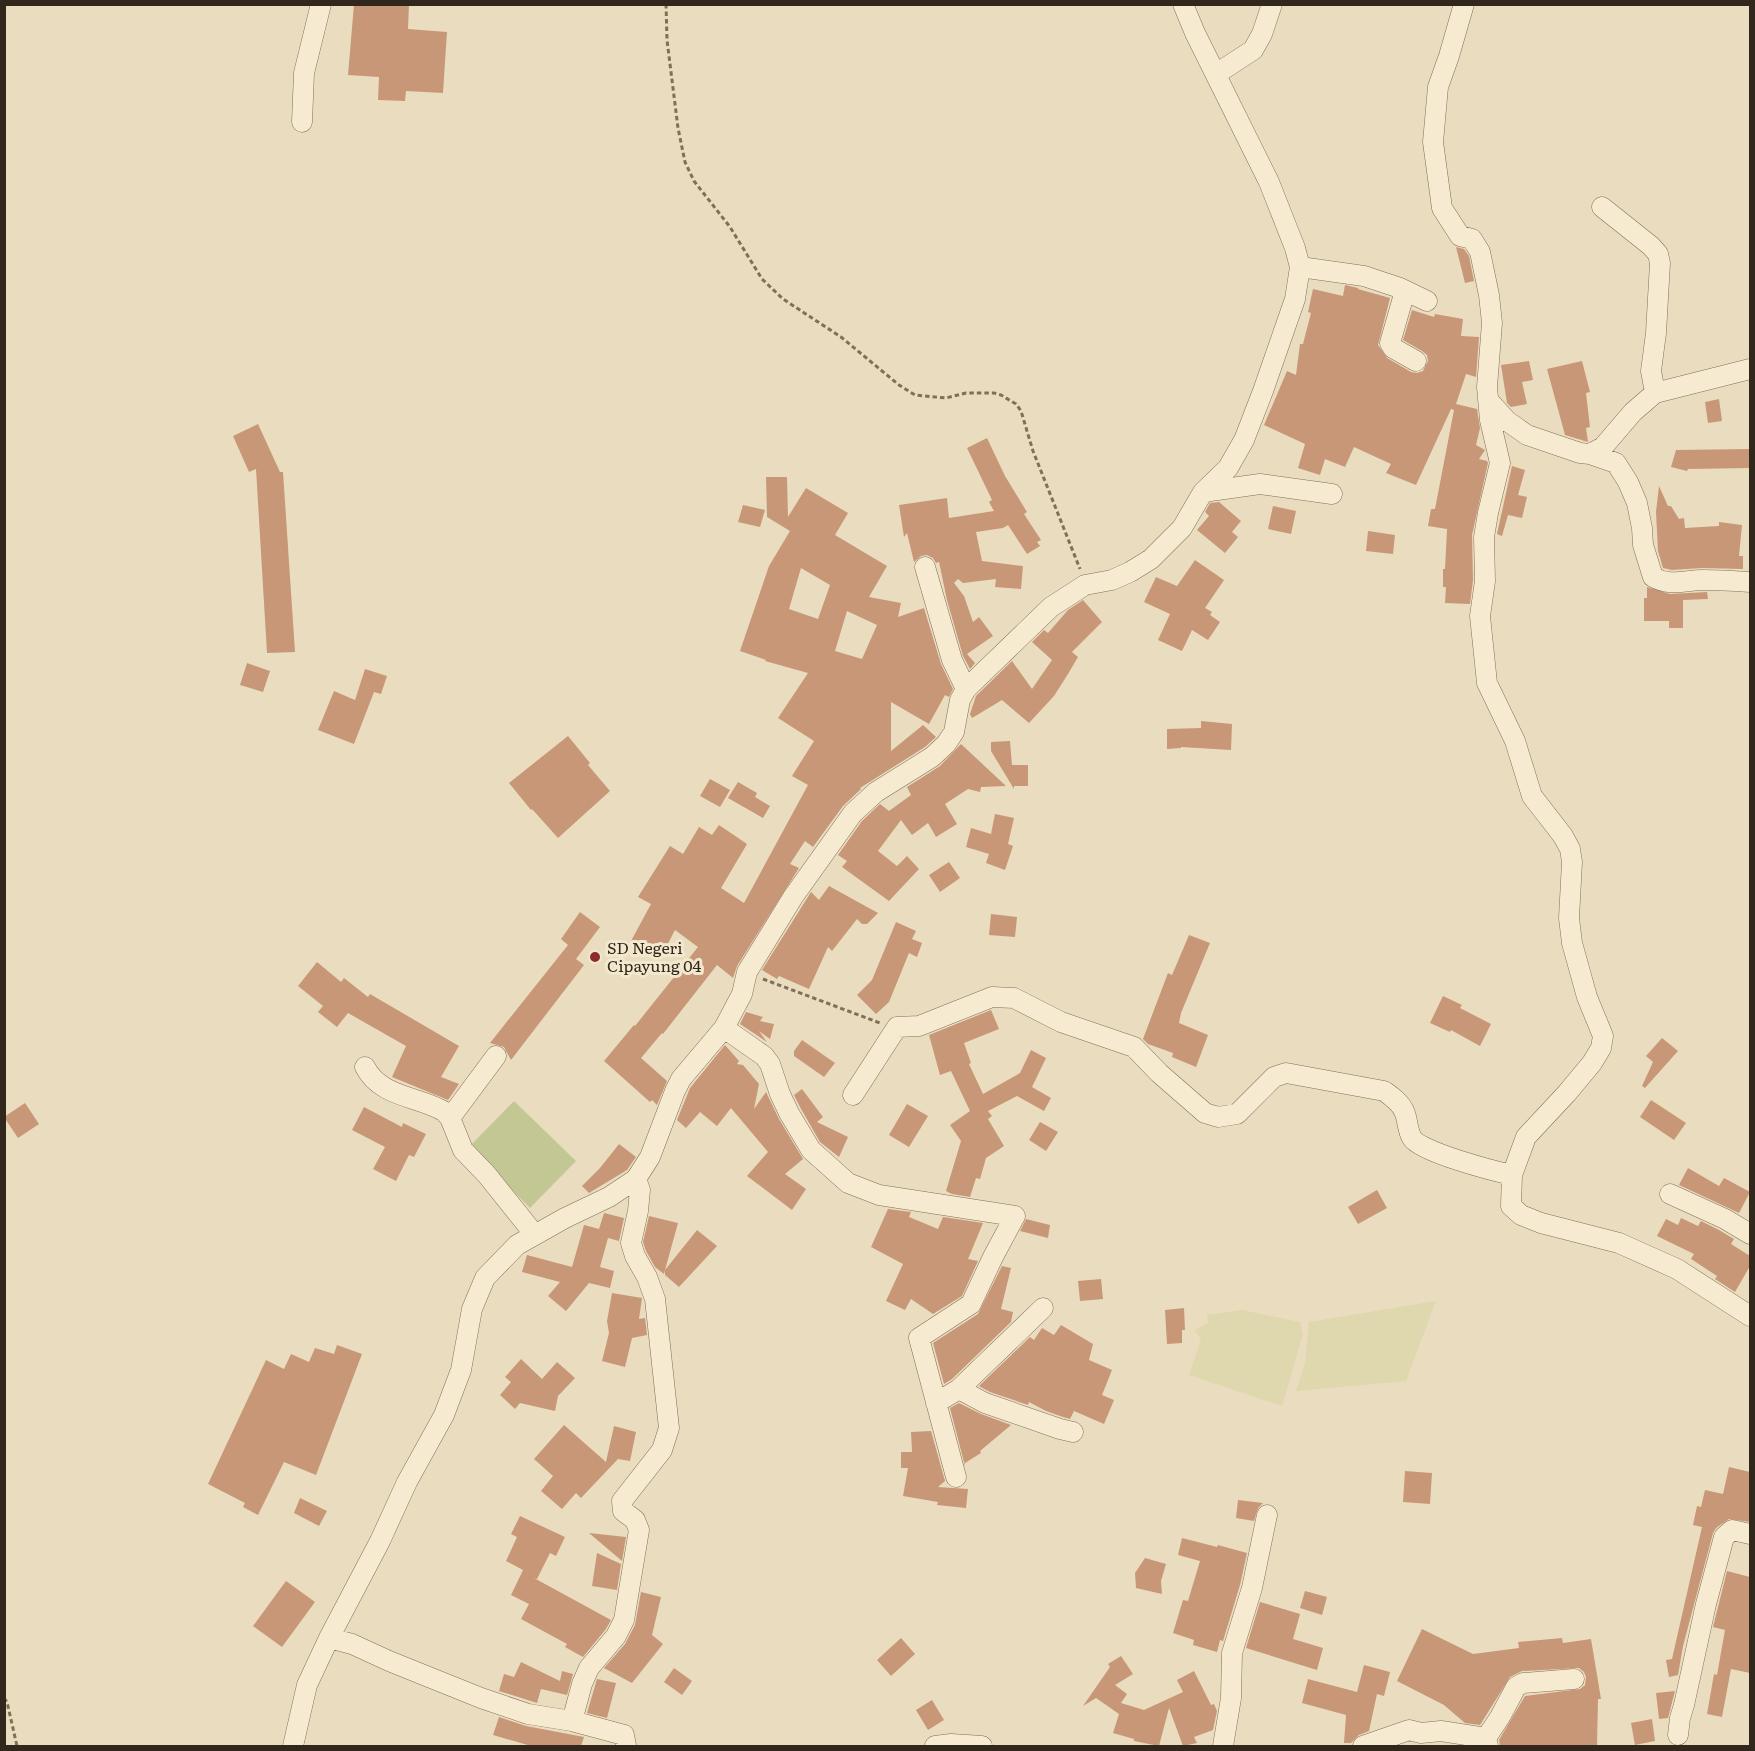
<svg xmlns="http://www.w3.org/2000/svg" width="1755" height="1751" viewBox="0 0 1755 1751" font-family="Literata,serif">
<style>
.farmland{fill:#dfd7ad}
.green{fill:#c2c794}
.building{fill:#c79777;fill-rule:evenodd}
.lines{fill:none;stroke-linecap:round;stroke-linejoin:round}
.minor-casing{stroke:#826e59;stroke-width:21}
.path{stroke:#826e59;stroke-width:3;stroke-dasharray:4.5 3;stroke-linecap:butt}
.minor{stroke:#f6ebd1;stroke-width:20}
.poi-dot{fill:#8d2c2e;stroke:#f2e8ce;stroke-width:2}
.labels{text-anchor:middle;stroke-width:6;stroke-linejoin:round;paint-order:stroke}
.poi-label{font-size:16px;fill:#32271c;stroke:#f2e8ce;text-anchor:start}
</style>
<rect width="100%" height="100%" fill="#eaddbf"/>
<path class="farmland" d="M1436,1301L1406,1381L1296,1391L1305,1363L1309,1322Z
M1242,1310L1300,1322L1303,1334L1282,1406L1189,1375L1201,1340L1195,1330L1208,1323L1207,1315Z"/>
<path class="green" d="M514,1101L576,1161L530,1208L469,1147Z"/>
<path class="building" d="M354,4H409L408,29L447,32L443,93L406,91L405,101L378,100L379,77L348,75Z
M1456,247L1464,249L1469,256L1474,281L1465,283Z
M1345,285L1358,288V289L1390,298L1378,345L1387,358L1411,372L1417,373L1423,371L1428,361L1427,355L1422,351L1403,340L1412,310L1434,317L1435,314L1463,319L1461,336L1479,337L1476,377L1466,374L1456,404L1477,409L1480,428L1476,445L1485,450L1479,459L1487,461L1488,463L1472,535L1473,580L1470,604L1445,603L1446,587H1443V569H1445L1447,529L1428,526L1431,509H1435L1454,410L1451,409L1416,485L1386,473L1391,464L1354,447L1345,467L1325,459L1320,475L1298,468L1305,444L1264,425L1287,371L1296,375L1300,344H1303L1311,313L1308,312L1313,289L1343,296Z
M1529,361L1533,380L1522,382L1527,404L1511,407L1507,403L1501,365Z
M1582,361L1590,392L1586,393L1590,427L1586,428L1588,442L1565,435L1547,369Z
M1719,399L1722,421L1708,423L1705,402Z
M258,424L280,472H283L295,652L267,653L256,469L249,472L233,436Z
M987,438L1005,476L1027,512L1024,514L1041,540L1037,542L1040,546L1027,554L1008,525L1003,528L976,532L982,561L1023,566L1021,589L995,587L996,579L963,583L958,579L954,583L964,596L973,622L979,617L993,636L967,654L975,663L970,669L963,656L947,600L939,562L936,563L933,558L927,555L921,556L914,562L907,533L904,537L899,505L947,498L949,518L994,511L989,502L992,500L967,448Z
M1750,449V468L1688,469L1687,471L1671,467L1676,450Z
M1512,466L1525,470L1518,495L1527,497L1522,518L1508,515L1502,536L1497,534Z
M766,477H787L788,517L806,488L848,513L835,535L887,566L869,597L901,603L898,617L924,608L941,664L953,689L949,697L945,695L929,724L891,702V751L923,725L936,737L925,747L860,788L861,789L843,806L813,847L805,841L790,864L799,868L737,966L733,978L717,965L663,1034L662,1033L641,1058L667,1081L657,1105L652,1100L650,1102L604,1061L634,1025L635,1026L698,947L675,930L661,957L631,941L651,904L638,897L670,846L683,854L699,827L712,835L719,825L747,844L721,888L744,903L808,785L792,776L814,741L778,718L808,673L765,661L766,660L740,651L769,566L790,531L767,517ZM801,568L830,585L818,619L789,609ZM847,611L877,625L862,659L835,651Z
M1659,486L1668,506H1671L1679,519L1684,518L1685,528L1719,526V522L1742,525L1739,556H1743V569L1702,568L1672,570L1663,568L1658,551L1656,512Z
M1219,502L1241,521L1232,532L1238,537L1225,553L1197,530L1209,516L1205,512L1210,503Z
M743,505L765,510L760,527L738,522Z
M1273,506L1296,511L1291,534L1268,529Z
M1368,531L1395,535L1393,554L1366,551Z
M1195,560L1224,580L1205,608L1212,612L1210,615L1220,622L1208,640L1192,630L1182,651L1158,640L1170,614L1144,602L1156,577L1177,586Z
M1647,587L1670,594L1707,592L1708,599L1683,600V628H1669V621H1644V598H1647Z
M1083,600L1102,622L1072,652L1078,657L1068,674L1054,696L1029,723L1002,700L972,718L970,714L976,696L1012,661L1032,689L1052,660L1032,642L1044,630L1048,633L1068,610Z
M247,663L270,671L263,692L240,685Z
M365,669L387,676L381,694L374,692L354,744L318,730L334,691L355,700Z
M1201,721L1232,724L1231,750L1181,747V748L1167,749V729L1201,728Z
M568,736L590,763L588,765L610,791L558,838L532,809L531,810L509,783Z
M1010,741L1012,765H1028V786H1014V789L991,751V742Z
M961,744L1006,786L981,787L980,792L968,789L945,804L957,824L936,837L928,823L912,835L901,820L878,851L897,866L907,856L919,869L889,901L842,867L847,861L838,855L862,821L880,804L889,811L911,795L907,787L940,766Z
M710,779L730,790L720,807L700,796Z
M738,782L757,793L755,797L770,806L763,818L728,798Z
M995,814L1014,818L1008,844L1013,846L1005,870L986,863L989,854L966,847L971,828L991,834Z
M949,862L960,878L940,892L929,875Z
M829,886L878,913L867,924H862L857,919L832,951L828,947L809,989L779,976L777,979L762,970L811,892L819,900Z
M580,912L600,927L576,959L584,965L511,1060L504,1047L490,1043L568,945L561,939Z
M991,914L1017,917L1015,937L989,935Z
M896,922L916,931L912,939L922,943L917,957L909,953L889,1002L876,1014L857,995L872,980Z
M1189,935L1210,943L1181,1013L1179,1023L1208,1035L1196,1067L1172,1057L1173,1053L1148,1044L1143,1039L1168,973L1172,975Z
M317,962L341,982L344,978L368,997L370,994L459,1046L441,1077L459,1084L448,1100L392,1077L406,1046L348,1013L337,1027L318,1012L323,1006L298,986Z
M1443,996L1462,1005L1460,1008L1491,1024L1480,1046L1451,1030L1450,1032L1430,1023Z
M991,1010L999,1029L964,1043L971,1063L969,1064L983,1094L1020,1073L1031,1050L1046,1058L1032,1087L1051,1098L1044,1111L1017,1096L988,1111L992,1116L988,1119L1004,1146L986,1158L980,1179L976,1178L970,1197L952,1194L946,1191L961,1141L950,1125L970,1111L951,1071L940,1075L929,1035Z
M746,1012L763,1017L760,1021L774,1024L770,1039L759,1031L767,1042L740,1024Z
M1662,1038L1678,1051L1645,1088L1642,1086L1653,1062L1646,1056Z
M802,1040L835,1063L824,1077L794,1056V1051Z
M725,1045L739,1061L737,1064L743,1065L759,1084L754,1109L766,1092L779,1119L803,1159L785,1174L806,1189L792,1210L747,1176L768,1152L731,1108L717,1126L700,1112L686,1128L677,1120L690,1088Z
M802,1089L823,1117L817,1122L848,1137L839,1157L820,1142L800,1107L794,1095Z
M1651,1100L1686,1123L1674,1140L1640,1117Z
M25,1103L39,1124L18,1138L4,1117Z
M907,1104L928,1116L909,1147L889,1135Z
M364,1107L402,1127L403,1123L426,1134L414,1157L409,1155L396,1181L373,1169L385,1147L352,1130Z
M1040,1122L1058,1132L1046,1151L1029,1140Z
M619,1144L636,1157L627,1170L589,1193L582,1186L600,1168Z
M1688,1168L1719,1186L1724,1178L1750,1192L1739,1213L1679,1185Z
M1377,1190L1387,1208L1358,1224L1348,1207Z
M888,1209L911,1212L909,1217L938,1229L943,1217L983,1223L968,1259L978,1261L962,1296L933,1314L911,1299L905,1310L886,1301L903,1264L871,1247Z
M604,1213L624,1218L619,1241L608,1238L600,1267L614,1271L610,1288L589,1283L566,1311L548,1296L560,1282L522,1272L527,1255L572,1267L584,1225L599,1229Z
M649,1216L678,1223L665,1270L697,1230L717,1246L679,1287L665,1275V1270L664,1274L655,1267L646,1251L643,1242Z
M1681,1218L1698,1226L1701,1221L1719,1230L1734,1239L1731,1244L1750,1256V1266L1735,1292L1715,1279L1717,1276L1691,1259L1694,1254L1657,1236L1666,1219L1678,1225Z
M1026,1219L1050,1225L1048,1238L1020,1231Z
M1002,1266L1011,1268L1001,1309L1013,1312L1011,1322L952,1379L944,1384L933,1343L978,1314Z
M1101,1279L1103,1299L1080,1301L1078,1281Z
M612,1293L642,1298L639,1319L645,1318L647,1335L632,1338L625,1367L602,1361L609,1333L607,1321Z
M1184,1308L1185,1330H1182V1343L1167,1344L1165,1310Z
M1061,1325L1093,1344L1089,1360L1112,1370L1102,1395L1114,1400L1104,1424L1074,1411L1070,1419L1063,1417L1046,1411L1029,1402L1028,1405L990,1392L979,1386L1030,1337L1034,1340L1042,1328L1054,1335Z
M337,1345L362,1354L316,1475L284,1462L258,1515L243,1507L245,1503L208,1484L266,1360L284,1369L291,1354L309,1362L315,1348L334,1354Z
M521,1359L542,1379L557,1362L575,1378L558,1396L555,1411L520,1403L515,1409L500,1395L511,1382L505,1377Z
M959,1403L981,1414L1011,1425L980,1451L981,1453L965,1463V1466L950,1408Z
M564,1425L606,1462L614,1426L636,1432L630,1461L618,1459L581,1498L576,1493L562,1509L541,1491L553,1476L534,1459Z
M931,1431L945,1481L938,1487L968,1489L966,1508L937,1505L938,1502L903,1496L908,1468H901V1452H912L911,1432Z
M1729,1467L1750,1472V1522L1729,1519L1716,1528L1713,1533L1683,1646L1678,1675L1669,1677L1666,1660L1672,1659L1702,1527L1693,1525L1697,1506L1701,1507L1705,1490L1723,1494Z
M1405,1471L1432,1473L1430,1504L1403,1502Z
M300,1498L327,1511L319,1526L294,1513Z
M1238,1500L1263,1503L1258,1508L1254,1521L1236,1518Z
M520,1516L565,1537L556,1556L550,1553L537,1579L534,1578L611,1620L606,1629L583,1657L565,1647L567,1644L521,1619L529,1604L511,1595L523,1570L506,1561L517,1537L511,1534Z
M589,1533L626,1537L622,1561Z
M1182,1538L1217,1547L1218,1545L1247,1553L1240,1585L1223,1641L1220,1640L1217,1652L1193,1645L1194,1640L1173,1633L1183,1600L1188,1601L1200,1561L1178,1555Z
M597,1553L621,1564L617,1590L592,1586Z
M1145,1558L1166,1564L1161,1581L1162,1594L1136,1588L1135,1573Z
M1727,1571L1750,1577V1673L1731,1669L1722,1717L1707,1714L1714,1674L1717,1675L1725,1630L1713,1627Z
M286,1581L315,1602L282,1647L253,1626Z
M1305,1591L1327,1597L1322,1615L1300,1608Z
M641,1592L661,1597L652,1635L663,1644L632,1683L604,1668L625,1644L635,1625Z
M1260,1602L1300,1614L1293,1639L1323,1648L1317,1670L1246,1648Z
M1422,1629L1473,1654L1519,1648L1518,1642L1562,1638L1563,1643L1591,1639L1601,1699H1598L1597,1746H1500L1499,1740L1525,1696L1580,1689L1585,1685L1586,1677L1584,1672L1579,1668L1522,1671L1510,1677L1480,1725L1465,1723L1444,1705L1397,1681Z
M901,1638L915,1654L891,1676L877,1660Z
M1121,1656L1133,1674L1115,1685L1127,1694L1121,1703L1144,1710L1183,1692L1177,1680L1194,1671L1211,1705L1214,1704L1217,1711L1213,1730L1194,1737L1197,1743L1183,1746L1169,1708L1159,1746L1134,1741V1739L1113,1733L1119,1714L1096,1698L1083,1706L1110,1667L1108,1664Z
M521,1662L560,1681L562,1671L573,1674L567,1695L541,1689L537,1703L499,1691L504,1674L514,1677Z
M1364,1665L1390,1672L1384,1696L1377,1694L1369,1731L1359,1735L1351,1743H1344L1346,1715L1302,1703L1308,1679L1357,1692Z
M674,1668L692,1681L682,1695L664,1682Z
M597,1679L616,1683L607,1718L587,1713Z
M1675,1691L1668,1718L1659,1719L1656,1693Z
M932,1700L944,1720L928,1730L916,1710Z
M499,1717L526,1726L584,1737L581,1746H531L493,1735Z
M1652,1719L1655,1741L1635,1745L1631,1723Z"/>
<g class="lines">
<defs>
<path id="minor" d="M1464,4L1449,56L1438,87L1433,142L1442,208L1460,236L1472,239L1480,252L1489,295L1492,323L1487,387L1490,420L1500,463L1488,513L1484,537L1485,581L1480,616L1487,683L1515,741L1532,796L1563,836L1570,849L1572,862L1569,918L1572,943L1587,997L1603,1036L1601,1048L1592,1063L1567,1093L1526,1137L1512,1175
M1216,74L1253,50L1262,34L1272,4
M302,122L304,73L321,4
M1602,207L1651,246L1658,254L1660,263L1656,333L1651,371L1655,393
M1300,267L1364,276L1400,288L1427,301
M1405,291L1390,343L1393,348L1416,361
M1488,400L1507,421L1527,435L1580,453L1590,454L1603,447L1633,412L1655,393L1750,369
M1590,454L1616,463L1628,482L1637,503L1642,528L1643,545L1653,577C1670,587 1685,580 1703,580C1719,580 1735,581 1750,582
M1203,492L1260,484L1332,494
M925,567L952,660L966,689
M724,1028L764,1056L770,1064L780,1094L789,1113L811,1150L848,1183L879,1195L1015,1216L993,1257L971,1304L919,1338L956,1477
M365,1067C381,1098 419,1096 445,1112L450,1118L463,1150L487,1175L535,1235
M853,1095L897,1027L919,1026L992,997L1014,998L1061,1022L1134,1047L1159,1073L1205,1113L1218,1117L1237,1114L1274,1077L1286,1073L1384,1091C1391,1096 1400,1102 1404,1111C1408,1119 1407,1130 1412,1138C1420,1152 1494,1171 1512,1175L1511,1206L1521,1215L1541,1223L1619,1243L1677,1269L1750,1316
M450,1118L496,1056
M1670,1194L1725,1219L1750,1234
M959,1389L985,1403L1060,1429L1073,1432
M936,1403L959,1389L1043,1308
M329,1638L352,1644L389,1661L481,1698L528,1714L572,1721L624,1735L626,1746
M572,1721L582,1684L589,1668L616,1636L624,1620L639,1530L635,1520L623,1511L622,1501L662,1450L669,1428L655,1299L647,1277L635,1256L631,1243L638,1211L640,1190L636,1179
M1678,1735L1680,1718L1684,1705L1706,1604L1724,1537L1732,1530L1750,1534
M1486,1738L1500,1717L1516,1687L1523,1683L1574,1679
M293,1746L307,1685L329,1638L380,1541L407,1482L444,1415L461,1370L472,1309L485,1278L517,1245L565,1218L609,1197L636,1179L650,1157L675,1091L681,1079L724,1028L742,994L747,972L793,897L853,813L876,792L932,757L946,744L954,732L960,700L966,689L1051,607L1085,585L1112,580L1130,572L1151,559L1182,528L1203,492L1228,468L1244,440L1263,391L1295,299L1300,267L1295,248L1269,182L1195,33L1183,4
M935,1746L951,1744L982,1746
M1223,1746L1231,1698L1232,1653L1252,1588L1267,1515
M1363,1746L1409,1730L1421,1733L1441,1731L1486,1738L1488,1746"/>
</defs>
<use href="#minor" class="minor-casing"/>
<path class="path" d="M666,4L667,40L678,128L685,162L694,181L730,227L762,279L783,299L841,337L899,385L915,395L946,398L966,393H994L1001,395L1016,404L1021,411L1033,451L1080,569
M763,979L880,1023
M4,1698L7,1702L17,1746"/>
<use href="#minor" class="minor"/>
</g>
<circle class="poi-dot" cx="595" cy="957" r="6"/>
<g class="labels">
<g class="poi-label">
<text x="607" y="954">SD Negeri<tspan x="607" dy="18">Cipayung 04</tspan></text>
</g>
</g>
<rect width="1755" height="1751" fill="none" stroke="#32271c" stroke-width="12"/>
</svg>
